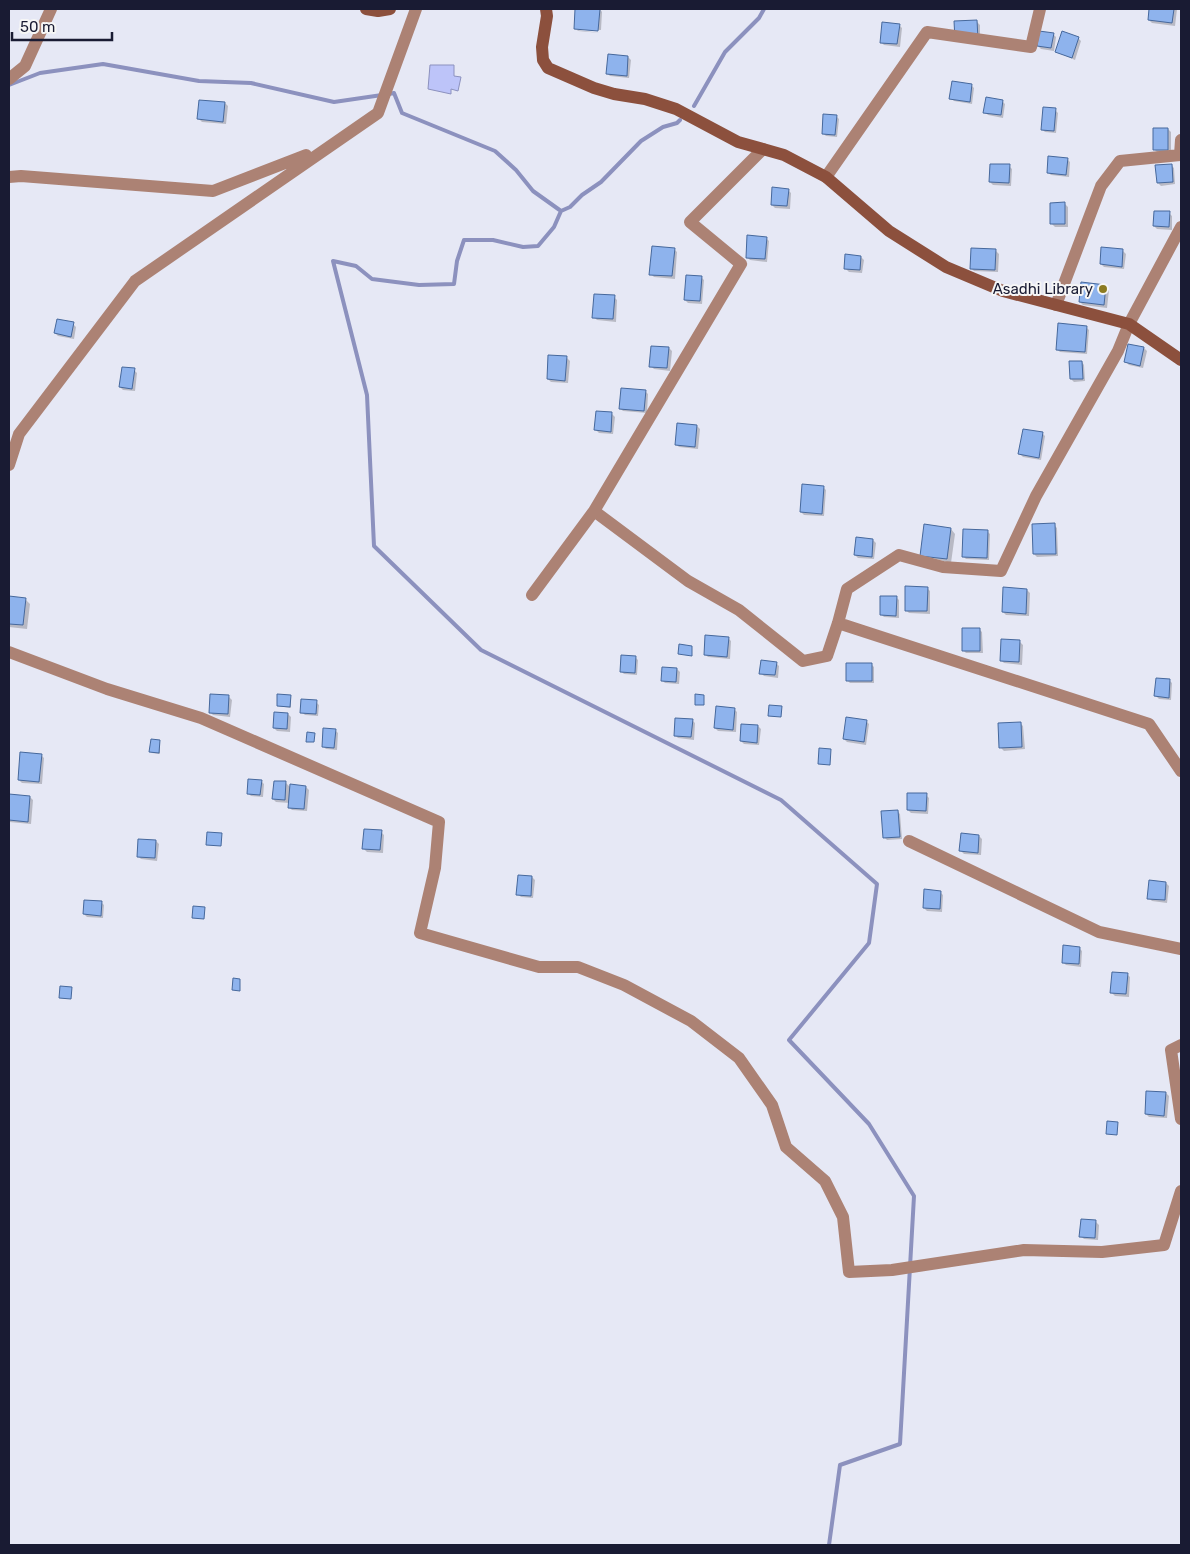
<svg xmlns="http://www.w3.org/2000/svg" width="1190" height="1554" viewBox="0 0 1190 1554" font-family="Rubik,sans-serif">
<style>
.water{fill:#bdc4f9;stroke:#8c91be}
.shadow{fill:#0003}
.lines{fill:none;stroke-linecap:round;stroke-linejoin:round}
.stream{stroke:#8c91be;stroke-width:4}
.building{fill:#8eb3ed;stroke:#46689c}
.street{stroke:#ac8274;stroke-width:12}
.secondary{stroke:#8c503d;stroke-width:12}
.poi-dot{fill:#8c7b21;stroke:#f6f6f6;stroke-width:2}
.labels{text-anchor:middle;stroke-width:4;stroke-linejoin:round;paint-order:stroke}
.poi-label{font-size:15px;fill:#191b33;stroke:#f6f6f6;text-anchor:end}
</style>
<rect width="100%" height="100%" fill="#e6e8f5"/>
<path class="water" d="M430,65H454V76L461,77L458,91L451,89V94L428,89Z"/>
<path class="shadow" d="M577,9H600L602,12L601,30L576,28V30L575,28Z
M1150,9H1177L1175,26L1152,23L1149,20Z
M977,22L980,25V41L959,42Z
M899,25L902,28L900,47L884,45L881,42Z
M577,30L601,33L578,31Z
M1053,34L1056,37L1054,51L1041,49L1038,46Z
M1078,38L1081,41L1075,60L1057,52Z
M628,57L631,60L629,78L610,76L607,73Z
M971,85L974,88L972,104L954,101L951,98Z
M1002,101L1005,104L1003,118L988,115L985,112Z
M225,103L228,106L226,124L202,122L199,119Z
M1055,110L1058,113L1056,133L1045,132L1042,129Z
M836,116L839,119L837,137L826,136L823,133Z
M1168,129L1171,132V152H1157L1154,149Z
M1067,159L1070,162L1069,177L1051,175L1048,172Z
M1171,165L1174,168L1175,184L1161,186L1158,183Z
M1009,166L1012,169L1011,186L993,185L990,182Z
M788,190L791,193L790,209L775,208L772,205Z
M1065,204L1068,207V227H1055L1052,224Z
M1169,213L1172,216V230L1157,229L1154,226Z
M766,238L769,241L767,262L750,260L747,257Z
M674,249L677,252L675,279L654,277L651,274Z
M996,251L999,254L998,272L974,271L971,268Z
M1123,251L1126,254L1124,269L1104,267L1101,264Z
M861,257L864,260L862,273L849,272L846,269Z
M701,277L704,280L702,304L688,303L685,300Z
M1082,284L1106,287L1109,290L1107,308L1083,305L1080,302Z
M614,297L617,300L616,322L597,320L594,317Z
M73,324L76,327L74,339L58,336L55,333Z
M1086,327L1089,330L1087,354L1060,352L1057,349Z
M669,348L672,351L670,371L654,369L651,366Z
M1144,348L1147,351L1143,368L1129,365L1126,362Z
M567,358L570,361L568,383L551,382L548,379Z
M1082,362L1084,365L1085,381L1074,382L1071,379Z
M134,370L137,373L135,391L123,390L120,387Z
M645,391L648,394L647,413L623,411L620,408Z
M612,414L615,417L613,434L599,433L596,430Z
M697,426L700,429L698,449L679,447L676,444Z
M1042,433L1045,436L1041,460L1023,457L1020,454Z
M823,487L826,490L824,516L804,515L801,512Z
M1054,525L1057,528L1058,556L1037,557L1034,554Z
M951,529L955,534L951,563L921,555Z
M987,531L990,534L989,560L966,559L963,556Z
M873,540L876,543L874,559L858,558L855,555Z
M927,588L930,591V614L909,613L906,610Z
M1027,590L1030,593L1029,616L1006,615L1003,612Z
M9,597L25,599L30,604L27,629L9,627Z
M896,597L899,600V618L884,617L881,614Z
M979,629L982,632L983,653H966L963,650Z
M728,638L731,641L730,659L708,657L705,654Z
M1020,642L1023,645L1022,665L1004,663L1001,660Z
M635,657L638,660L637,675L624,674L621,671Z
M776,663L779,666L778,678L764,676L761,673Z
M871,664L874,667V683H850L847,680Z
M677,669L680,672L679,684L665,683L662,680Z
M1169,680L1172,683L1171,700L1159,699L1156,696Z
M229,697L232,700L230,717L213,715L210,712Z
M291,697V708L278,706Z
M316,702L319,705L318,716L305,715L302,712Z
M734,709L737,712L736,732L718,731L715,728Z
M275,713L288,714L291,717L290,732L277,731L274,728Z
M692,720L695,723L694,740L678,738L675,735Z
M866,721L869,724L866,745L847,742L844,739Z
M1020,723L1023,726L1025,749L1004,751L1001,748Z
M758,726L761,729L759,745L744,744L741,741Z
M335,730L338,733L337,750L326,749L323,746Z
M160,741V754L152,753L151,752Z
M41,755L44,758L42,784L22,783L19,780Z
M261,781L264,784L263,797L251,796L248,793Z
M286,783L291,788L306,787L309,790L307,811L292,810L289,807L290,803L276,802L273,799Z
M926,795L929,798L928,814L911,813L908,810Z
M9,796L30,797L33,800L31,824L9,822Z
M897,811L900,814L902,839L887,840L884,837Z
M381,832L384,835L383,853L367,852L364,849Z
M979,836L982,839L981,855L964,854L961,851Z
M156,841L159,844L157,861L141,859L138,856Z
M532,877L535,880L533,898L521,897L518,894Z
M1166,883L1169,886L1167,903L1152,901L1149,898Z
M940,892L943,895L942,912L927,911L924,908Z
M101,902L104,905L103,918L87,917L84,914Z
M1079,948L1082,951L1081,967L1066,965L1063,962Z
M1127,974L1130,977L1129,997L1115,996L1112,993Z
M1166,1093L1169,1096L1167,1118L1149,1117L1146,1114Z
M1096,1222L1099,1225L1098,1240L1084,1239L1081,1236Z"/>
<g class="lines">
<path class="stream" d="M9,85L40,73L103,64L199,81L251,83L334,102L382,95
M389,94L394,93L402,113L495,151L516,170L533,191L561,211
M694,106L725,52L759,18L764,9
M680,120L677,123L663,127L641,141L601,182L582,195L570,207L561,211L554,227L538,246L523,247L493,240H464L457,261L454,284L419,285L372,279L356,266L333,261L367,395L374,546L481,650L781,800L877,884L869,943L789,1040L869,1124L914,1196L900,1444L840,1465L829,1545"/>
</g>
<path class="building" d="M575,9H600L598,31L574,29Z
M1149,9H1174L1172,23L1148,20Z
M977,20L978,39L955,40L954,21Z
M882,22L900,24L897,44L880,43Z
M1039,31L1054,33L1051,48L1037,46Z
M1062,31L1079,37L1072,58L1055,52Z
M608,54L628,56L627,76L606,74Z
M952,81L972,84L970,102L949,99Z
M986,97L1003,100L1001,115L983,113Z
M199,100L225,102L223,122L197,119Z
M1043,107L1056,108L1054,131L1041,130Z
M823,114L837,115L835,135L822,134Z
M1153,128H1168V150H1153Z
M1048,156L1068,158L1066,175L1047,173Z
M990,164H1010L1009,183L989,182Z
M1172,164L1173,182L1157,183L1155,165Z
M772,187L789,189L787,206L771,205Z
M1065,202V224H1050V203Z
M1154,211H1170L1169,227L1153,226Z
M747,235L767,237L765,259L746,258Z
M652,246L675,248L672,276L649,275Z
M1101,247L1123,249L1122,267L1100,264Z
M971,248L996,249L995,270L970,269Z
M845,254L861,256L860,270L844,269Z
M686,275L702,276L700,301L684,300Z
M1081,282L1106,285L1104,305L1079,302Z
M594,294L615,295L613,319L592,318Z
M57,319L74,322L71,337L54,333Z
M1058,323L1087,326L1085,352L1056,350Z
M1128,344L1144,347L1140,366L1124,362Z
M651,346L669,347L667,368L649,367Z
M548,355L567,356L565,381L547,379Z
M1069,361H1082L1083,379H1070Z
M122,367L135,368L132,389L119,387Z
M621,388L646,390L644,411L619,409Z
M596,411L612,412L611,432L594,430Z
M677,423L697,425L695,447L675,445Z
M1023,429L1043,432L1039,458L1018,454Z
M802,484L824,486L822,514L800,512Z
M1055,523L1056,554H1033L1032,524Z
M924,524L951,528L947,559L920,556Z
M963,529L988,530L987,558L962,557Z
M856,537L873,539L872,557L854,555Z
M905,586L928,587L927,611H905Z
M1003,587L1027,589L1026,614L1002,612Z
M9,596L26,598L23,625L9,624Z
M880,596H897L896,616L880,615Z
M962,628H980V651H962Z
M705,635L729,637L727,657L704,655Z
M1001,639L1020,640L1019,662L1000,661Z
M679,644L692,646V656L678,654Z
M621,655L636,656L635,673L620,672Z
M761,660L777,662L775,675L759,674Z
M846,663H872V681H846Z
M662,667L677,668L676,682L661,681Z
M1156,678L1170,679L1169,698L1154,696Z
M210,694L229,695L228,714L209,713Z
M277,694L291,695L290,707L277,706Z
M695,694L704,695V705H695Z
M301,699L317,700L316,714L300,713Z
M769,705L782,706L781,717L768,716Z
M716,706L735,708L733,730L714,728Z
M274,712L288,713L287,729L273,728Z
M846,717L867,720L864,742L843,739Z
M675,718L693,719L691,737L674,736Z
M1021,722L1022,747L999,748L998,723Z
M741,724L758,725L757,743L740,741Z
M323,728L336,729L334,748L322,747Z
M307,732L315,733L314,742H306Z
M151,739L160,740L159,753L149,752Z
M819,748L831,749L830,765L818,764Z
M20,752L42,754L39,782L18,780Z
M248,779L262,780L260,795L247,794Z
M274,781H286L285,800L272,799Z
M290,784L306,786L304,809L288,808Z
M907,793H927L926,811L907,810Z
M9,794L30,796L28,822L9,820Z
M898,810L900,837L883,838L881,811Z
M364,829L382,830L380,850L362,849Z
M207,832L222,833L221,846L206,845Z
M961,833L979,835L978,853L959,851Z
M138,839L156,840L155,858L137,857Z
M518,875L532,876L531,896L516,895Z
M1149,880L1166,882L1165,900L1147,899Z
M924,889L941,891L940,909L923,908Z
M84,900L102,901L101,916L83,914Z
M193,906L205,907L204,919L192,918Z
M1063,945L1080,947L1079,964L1062,963Z
M1112,972L1128,973L1126,994L1110,993Z
M233,978L240,979V991L232,990Z
M60,986L72,987L71,999L59,998Z
M1146,1091L1166,1092L1164,1116L1145,1114Z
M1107,1121L1118,1122L1117,1135L1106,1134Z
M1081,1219L1096,1220L1095,1238L1079,1237Z"/>
<g class="lines">
<path class="street" d="M9,79L25,66L51,9
M9,177L21,176L213,191L306,155
M826,177L927,32L1031,47L1040,9
M1056,305L1101,186L1120,161L1180,155L1181,140
M9,465L19,434L135,281L378,113L416,9
M594,511L741,264L690,222L763,149
M532,595L594,511L688,581L739,610L803,661L827,656L838,623L847,589L899,555L943,567L1001,571L1036,496L1118,351L1129,324L1181,227
M838,623L1149,724L1181,771
M9,652L107,689L201,718L439,822L435,868L420,933L539,967H578L624,985L691,1021L739,1058L772,1105L786,1147L825,1181L843,1217L849,1272L892,1270L1024,1250L1102,1252L1164,1245L1181,1191
M909,841L1099,932L1181,949
M1181,1045L1171,1050L1181,1119"/>
<path class="secondary" d="M366,9L378,11L390,9
M546,9L547,16L542,47L543,60L548,68L594,88L614,94L645,99L676,109L738,142L784,155L826,177L889,231L946,267L1003,291L1129,324L1181,360"/>
</g>
<circle class="poi-dot" cx="1103" cy="289" r="5"/>
<g class="labels">
<g class="poi-label">
<text x="1093" y="294">Asadhi Library</text>
</g>
</g>
<rect width="1190" height="1554" fill="none" stroke="#191b33" stroke-width="20"/>
<path d="M12 32v8h100v-8" fill="none" stroke="#191b33" stroke-width="2.5"/>
<text x="20" y="32" font-size="15" fill="#191b33" stroke="#f6f6f6" stroke-width="4" paint-order="stroke">50 m</text>
</svg>
